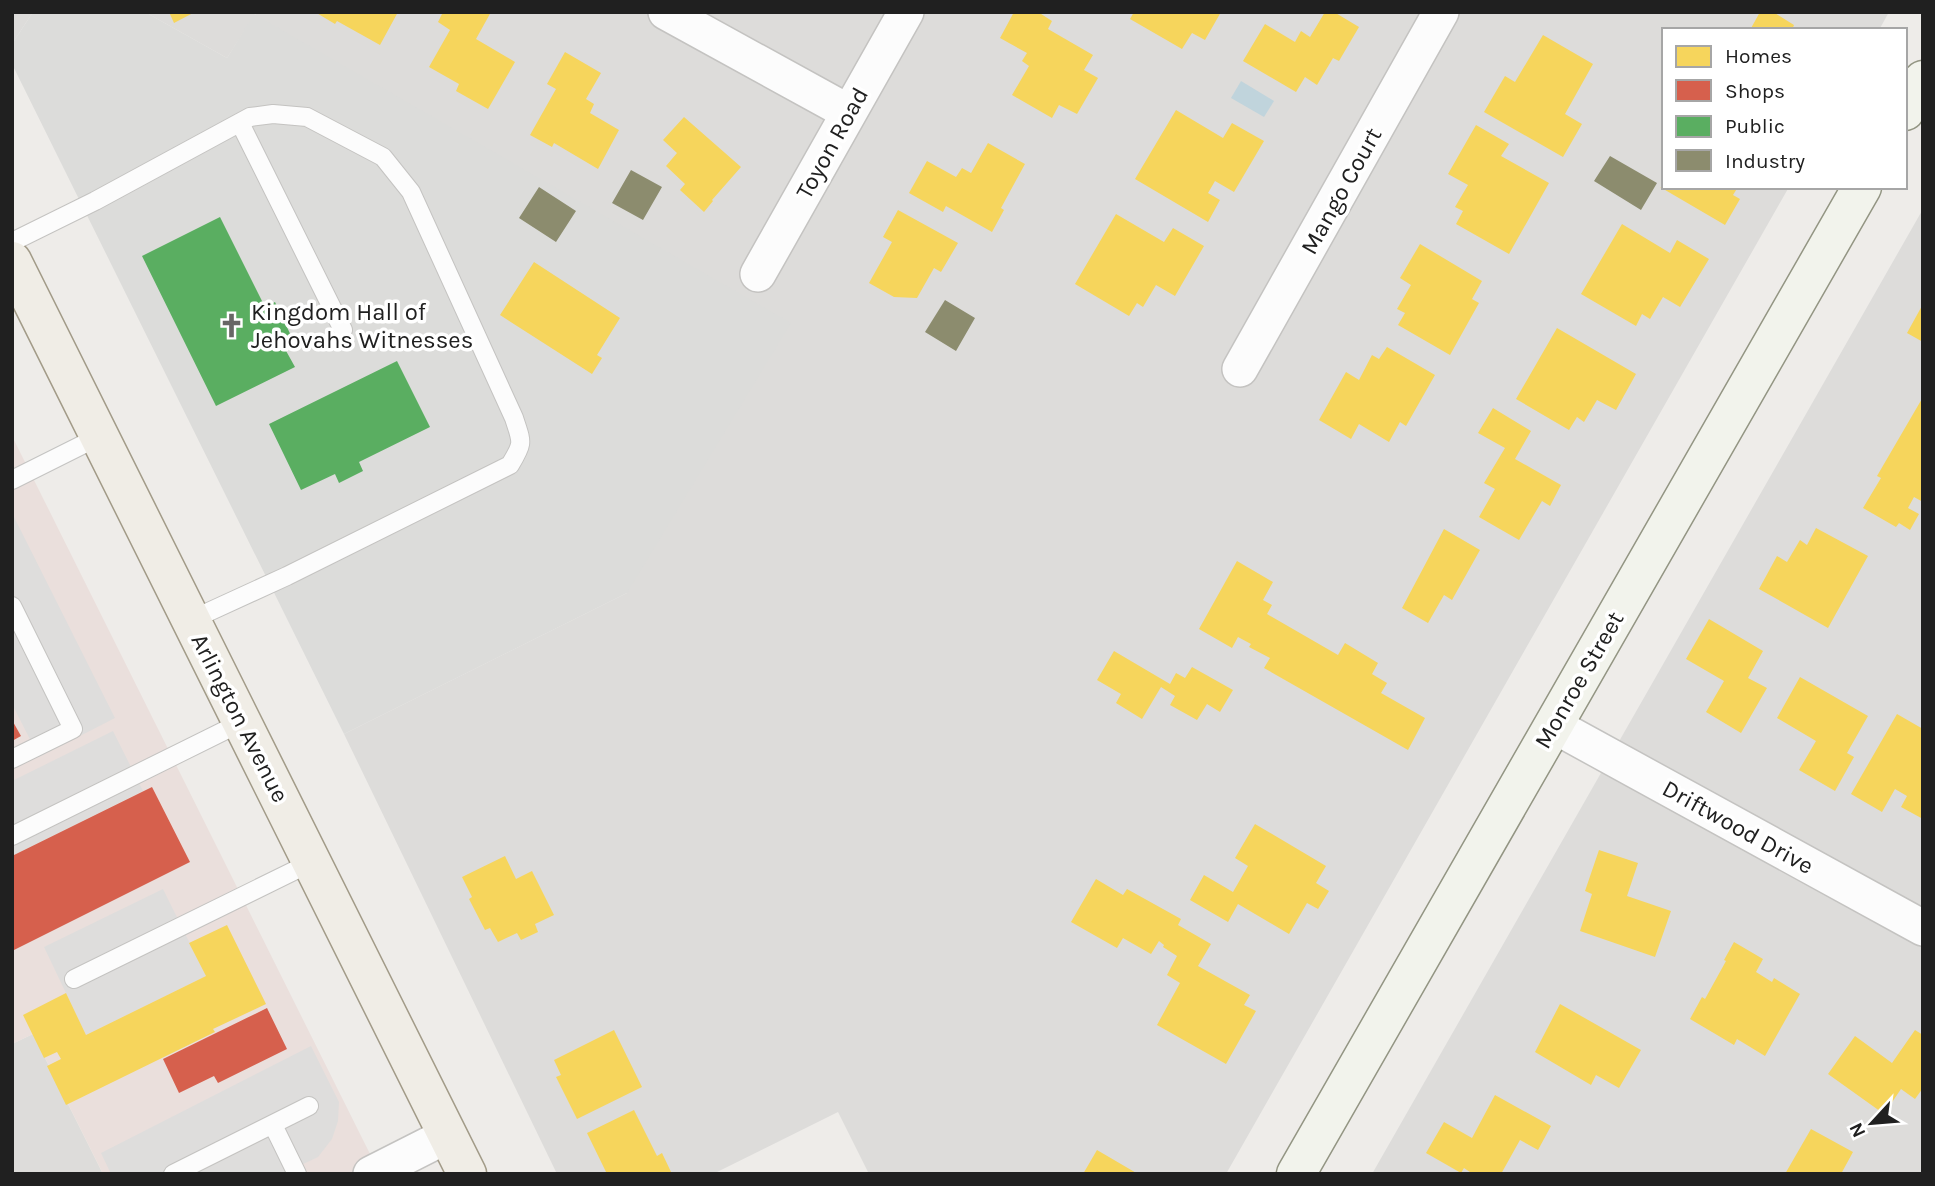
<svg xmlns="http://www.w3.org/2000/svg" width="1935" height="1186" viewBox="0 0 1935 1186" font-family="Karla,sans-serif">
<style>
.residential{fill:#dddcda}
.commercial{fill:#eadfdc}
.religious{fill:#dcdcda}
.parking{fill:#dedddc}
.water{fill:#c0d4dc}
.homes{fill:#f6d55c}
.shops{fill:#d6604d}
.public{fill:#5aae61}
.industry{fill:#8c8c6e}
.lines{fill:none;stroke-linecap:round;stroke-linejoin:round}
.lane-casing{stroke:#c4c3c1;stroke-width:20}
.street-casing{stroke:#c4c3c1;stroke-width:38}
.secondary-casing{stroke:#939583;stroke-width:41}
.primary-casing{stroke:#a29b88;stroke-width:41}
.lane{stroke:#fcfcfc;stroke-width:18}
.street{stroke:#fcfcfc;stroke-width:35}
.secondary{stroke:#f2f3ec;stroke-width:38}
.primary{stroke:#f0ede6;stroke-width:38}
.labels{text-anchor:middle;stroke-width:7;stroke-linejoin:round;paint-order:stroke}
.street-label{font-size:24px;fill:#202020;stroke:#fff}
.poi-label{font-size:24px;fill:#202020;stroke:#fff;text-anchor:start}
</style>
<rect width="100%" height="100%" fill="#eeece9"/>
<path class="residential" d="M12,12H33L12,44Z
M145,12H1889L1879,30H1664V187H1789L1226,1174H869L838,1112L713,1174H557L344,734L627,593L255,14L227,58Z
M1923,209V1174H1372Z
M33,1034L103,1174H12V1044Z"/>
<path class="commercial" d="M12,436L380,1174H103L33,1034L12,1044Z"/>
<path class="religious" d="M33,12H145L227,58L254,14L791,323L627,593L344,734L12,64V44Z"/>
<path class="parking" d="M12,513L115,718L39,757L12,704Z
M113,731L143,791L12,856V781Z
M163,889L206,976L86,1035L44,947Z
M311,1046L339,1102L338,1121L332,1139L318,1157L282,1174H111L101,1153Z"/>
<path class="water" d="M1241,81L1274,101L1264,117L1231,98Z"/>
<path class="homes" d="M169,12H195L174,23Z
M315,12H398L380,45L337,21L335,24Z
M443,12H491L476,39L515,62L488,109L456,91L459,84L429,67L450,30L438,22Z
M1014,12H1038L1052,21L1048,29L1093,55L1084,70L1098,78L1077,114L1059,105L1052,118L1012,95L1029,66L1022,61L1027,53L1000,38Z
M1134,12H1221L1205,40L1192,33L1182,49L1130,19Z
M1325,12H1334L1359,27L1339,61L1333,58L1317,85L1305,77L1296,92L1243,61L1265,24L1295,42L1301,31L1310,37Z
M1760,12H1773L1794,25L1792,30H1750Z
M1543,35L1593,64L1565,114L1582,124L1563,157L1484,112L1505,76L1515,82Z
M565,52L601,73L586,99L594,104L590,113L619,130L598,169L554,143L552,147L530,135L556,89L547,84Z
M1176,110L1223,138L1232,123L1264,141L1234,192L1215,181L1208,193L1220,200L1208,222L1135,179Z
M684,117L741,167L712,200L713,201L704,212L680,190L685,184L666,166L677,153L663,140Z
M1476,125L1509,144L1501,156L1549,183L1509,254L1456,224L1463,211L1455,207L1468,185L1448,174Z
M988,143L1025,164L1001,208L1004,210L992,232L946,206L943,212L909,193L927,161L956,177L962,168L971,173Z
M1660,187H1738L1733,195L1740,199L1725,225Z
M898,210L958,243L941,272L934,268L917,298L894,297L869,283L892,242L883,237Z
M1116,214L1164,242L1173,228L1204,246L1175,296L1156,285L1143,307L1137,303L1129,316L1075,284Z
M1622,224L1670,253L1677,240L1709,259L1680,307L1663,297L1650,319L1642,314L1636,326L1581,294Z
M1420,244L1482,281L1472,299L1479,303L1450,355L1398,325L1405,313L1397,309L1411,285L1400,278Z
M534,262L620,318L597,355L602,358L592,374L500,315Z
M1923,304V342L1907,333Z
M1557,328L1636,374L1616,410L1597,400L1584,422L1577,417L1569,430L1516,399Z
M1387,347L1435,375L1406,426L1400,422L1389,442L1359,424L1351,439L1319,420L1346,372L1359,380L1372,355L1379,359Z
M1923,397V502L1914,497L1908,508L1919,514L1910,530L1899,523L1896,527L1863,508L1881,478L1877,476Z
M1493,408L1531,431L1515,459L1561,485L1550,506L1542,501L1519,540L1479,517L1495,489L1484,483L1505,448L1478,433Z
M1816,528L1868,556L1828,628L1759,589L1777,556L1787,562L1800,540L1807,545Z
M1444,529L1480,550L1452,600L1444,595L1428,623L1402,608Z
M1237,561L1273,582L1263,600L1272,605L1267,614L1338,655L1345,643L1378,663L1372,674L1387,683L1381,693L1425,718L1408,750L1264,668L1270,658L1249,647L1251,644L1238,637L1232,648L1199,629Z
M1709,619L1763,651L1748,678L1767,688L1741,733L1706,712L1724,681L1686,659Z
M1114,651L1170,684L1176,673L1185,678L1192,667L1233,690L1220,712L1207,704L1197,720L1170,705L1175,696L1161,687L1142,719L1116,703L1121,694L1097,680Z
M1800,677L1868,716L1847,753L1854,757L1835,791L1799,770L1816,741L1777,718Z
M1897,714L1923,729V819L1901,807L1907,796L1895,789L1882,812L1851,794Z
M1255,824L1326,866L1316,883L1329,891L1318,909L1307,903L1289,934L1238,904L1228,922L1190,900L1204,875L1233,892L1248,866L1235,858Z
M1599,850L1638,863L1627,896L1671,911L1655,957L1580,931L1592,894L1585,891Z
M505,856L516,879L532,871L554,915L535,924L538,932L521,940L517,933L498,942L490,928L485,930L469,899L472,897L462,877Z
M1096,879L1123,895L1127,889L1181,919L1178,925L1211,944L1198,966L1250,995L1244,1005L1256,1011L1226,1064L1157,1025L1180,983L1167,975L1177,956L1163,947L1164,945L1159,941L1151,954L1123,938L1117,948L1071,922Z
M227,925L266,1004L213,1029L215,1032L66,1105L47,1066L61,1059L57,1052L44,1058L23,1015L66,993L86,1035L206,976L189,943Z
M1734,942L1763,959L1756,972L1772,982L1774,978L1800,994L1765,1056L1737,1039L1734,1045L1690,1019L1702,997L1705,999L1726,961L1724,960Z
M1560,1004L1641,1050L1619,1088L1596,1075L1591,1085L1535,1052Z
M614,1030L642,1087L577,1119L556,1077L561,1075L554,1060Z
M1915,1030L1923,1035V1088L1915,1099L1901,1089L1884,1114L1828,1074L1855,1036L1892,1063Z
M1495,1095L1551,1126L1538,1150L1520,1140L1501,1174H1473L1464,1168L1461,1173L1426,1153L1444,1122L1472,1138Z
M634,1110L657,1156L662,1153L672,1174H607L587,1133Z
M1811,1129L1853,1152L1841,1174H1785Z
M1097,1150L1138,1174H1083Z"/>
<path class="shops" d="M12,720L21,736L12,741Z
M152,787L190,862L12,951V856Z
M267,1008L287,1049L218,1083L214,1076L179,1093L163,1059Z"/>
<path class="public" d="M220,217L265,307L275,302L295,344L285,349L295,367L216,406L142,256Z
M397,361L430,427L359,462L363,471L339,483L335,474L301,490L269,424Z"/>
<path class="industry" d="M1610,156L1657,183L1641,210L1594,181Z
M631,170L662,187L643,220L612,203Z
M539,187L576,211L556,242L519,218Z
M945,300L975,318L956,351L925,332Z"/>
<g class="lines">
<defs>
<path id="lane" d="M240,123L343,330
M12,242L95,201L250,117L273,114L307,117L383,157L411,192L514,418C522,443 524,442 510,465L287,576L191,620
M12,480L100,436
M12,606L73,729L12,759
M12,836L242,722
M74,979L312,862
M273,1125L297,1174
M173,1174L309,1106"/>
<path id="street" d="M666,12L848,112
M758,274L906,12
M1240,369L1441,12
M1553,725L1923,928
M371,1174L448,1135"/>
<path id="secondary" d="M1905,111L1923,80
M1296,1174L1862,187"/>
<path id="primary" d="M12,261L467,1174"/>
</defs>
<use href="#lane" class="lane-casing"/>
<use href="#street" class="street-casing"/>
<use href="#secondary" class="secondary-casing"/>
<use href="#primary" class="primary-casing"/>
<use href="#lane" class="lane"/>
<use href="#street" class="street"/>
<use href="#secondary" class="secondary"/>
<use href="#primary" class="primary"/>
</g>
<defs>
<symbol id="church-bare" viewBox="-9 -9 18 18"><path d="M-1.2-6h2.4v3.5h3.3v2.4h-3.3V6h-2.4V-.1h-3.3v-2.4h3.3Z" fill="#686766" stroke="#fff" stroke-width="2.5" paint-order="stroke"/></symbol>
</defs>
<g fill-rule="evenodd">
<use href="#church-bare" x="214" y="308" width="35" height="35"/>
</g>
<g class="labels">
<g class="street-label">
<text transform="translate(832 143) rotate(-61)" y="8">Toyon Road</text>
<text transform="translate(1341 191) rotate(-61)" y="8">Mango Court</text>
<text transform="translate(1579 680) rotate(-60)" y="8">Monroe Street</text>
<text transform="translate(240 718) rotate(63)" y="8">Arlington Avenue</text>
<text transform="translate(1738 827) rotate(29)" y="8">Driftwood Drive</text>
</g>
<g class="poi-label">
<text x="251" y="320">Kingdom Hall of<tspan x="251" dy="28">Jehovahs Witnesses</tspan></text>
</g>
</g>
<rect width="1935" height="1186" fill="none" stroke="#202020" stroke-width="28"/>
<rect x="1662" y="28" width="245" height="161" fill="#ffffff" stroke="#a6a6a6" stroke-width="2"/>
<rect x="1676" y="46" width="35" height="21" fill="#f6d55c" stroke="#a6a6a6" stroke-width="2"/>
<text x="1725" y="63" font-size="21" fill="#202020">Homes</text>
<rect x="1676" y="80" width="35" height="21" fill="#d6604d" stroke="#a6a6a6" stroke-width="2"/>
<text x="1725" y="98" font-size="21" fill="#202020">Shops</text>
<rect x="1676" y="116" width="35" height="21" fill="#5aae61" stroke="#a6a6a6" stroke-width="2"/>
<text x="1725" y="133" font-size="21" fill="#202020">Public</text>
<rect x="1676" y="150" width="35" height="21" fill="#8c8c6e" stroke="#a6a6a6" stroke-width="2"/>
<text x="1725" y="168" font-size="21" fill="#202020">Industry</text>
<g transform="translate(1872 1123) rotate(244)" stroke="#ffffff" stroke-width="5" paint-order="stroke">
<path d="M0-5L12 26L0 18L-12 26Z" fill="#202020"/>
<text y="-10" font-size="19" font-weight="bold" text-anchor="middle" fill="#202020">N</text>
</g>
</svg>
